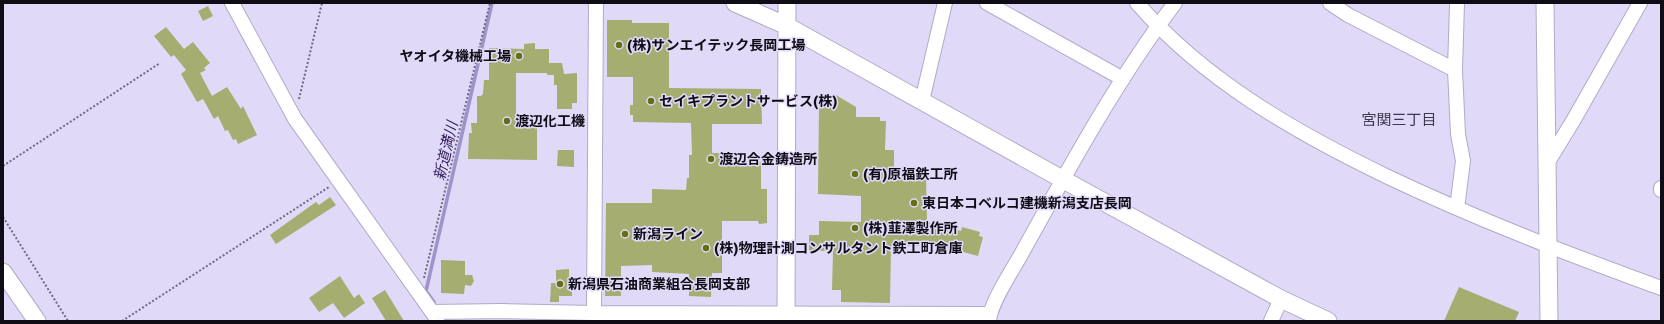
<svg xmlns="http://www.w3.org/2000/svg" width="1664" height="324" viewBox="0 0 1664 324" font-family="Signika,'Noto Sans JP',sans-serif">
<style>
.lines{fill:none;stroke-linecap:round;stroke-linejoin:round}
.stream{stroke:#a092ca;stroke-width:3.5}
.building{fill:#a6ad70}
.minor-casing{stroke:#b0aac7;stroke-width:16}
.tertiary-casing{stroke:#b0aac7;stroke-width:19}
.path{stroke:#706b7f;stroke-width:2;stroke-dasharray:2 2;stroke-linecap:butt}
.minor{stroke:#fff;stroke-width:14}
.tertiary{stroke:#fff;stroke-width:17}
.poi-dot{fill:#676d13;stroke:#e0daf8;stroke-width:1.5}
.labels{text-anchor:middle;stroke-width:3;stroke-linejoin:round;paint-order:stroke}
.poi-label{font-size:14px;font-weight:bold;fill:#0f0c16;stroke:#e0daf8;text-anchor:start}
.neighbourhood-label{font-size:15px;fill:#3d374f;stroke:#e0daf8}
.water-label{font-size:15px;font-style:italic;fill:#341c5f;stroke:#e0daf8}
</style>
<rect width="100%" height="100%" fill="#e0daf8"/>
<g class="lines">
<path class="stream" d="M434,302L426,291L492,3"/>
</g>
<path class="building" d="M208,6L213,16L203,21L198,11Z
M607,20H632V23H669V88L761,89L762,124H712V153H732V162H761V189H767V223L759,224L758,221H722V273H712L711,297L689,296V274L652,272V265L621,266V296H605L606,203H652V189L686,190L687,178H689V155H692L691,123L633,122V115H630V105H633V77H607Z
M166,27L184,49L193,42L210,63L204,68L206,70L200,73L212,96L227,87L241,109L243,106L257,135L238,144L236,139L233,140L228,130L225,131L218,116L214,119L203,99L197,102L181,74L186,70L174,55L171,57L154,36Z
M535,43V49H549V63H562L564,74L577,73V103H572V109H557V85H554V75H547V73H516V118L537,119V160L468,159L469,133H472L471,123H477V96H481L483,94L484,80H489V48L524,49V44Z
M818,95H836L856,107V117H880V121H886L885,150H894V169H909V175H926L927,222L961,231L962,227L980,232L979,236L983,237L978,256L937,245L891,247L890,303L841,302V290H832L833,251H809V235H819V221L861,222V196L818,194L819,106H817Z
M558,150H574V167L557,166Z
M330,197L336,205L276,244L270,235L316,202L319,205Z
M441,260L465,261V275H472L474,281L471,286L465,285L464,294L441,293Z
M569,269V286H572V296H559V302H550L551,283H556V270Z
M340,276L354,298L359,294L365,303L344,318L333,303L319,312L309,298Z
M1459,287L1519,312L1515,321H1444Z
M385,290L404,321H386L372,298Z"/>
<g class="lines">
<defs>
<path id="minor" d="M232,3L295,119L437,319
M987,3L1123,79
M1137,3C1204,80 1295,132 1386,176C1476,219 1568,254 1661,288
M1330,3L1348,15L1455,70
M1457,3L1455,70L1458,134L1463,161L1457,208
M922,101L945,3
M1546,165L1573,121L1640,3
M1661,188V190
M432,312L501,311L594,313L990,314
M594,313L596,3
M989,321C990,303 1014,268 1023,251C1070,166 1117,80 1175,3
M1271,321L1281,299"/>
<path id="tertiary" d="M735,3L787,26L1062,179L1281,299L1328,321
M1545,3L1549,321
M3,272L37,321
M786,321L787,3"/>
</defs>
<use href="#minor" class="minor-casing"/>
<use href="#tertiary" class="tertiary-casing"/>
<path class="path" d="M299,99L322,3
M3,166L160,63
M3,217L68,321
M424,278L490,3
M122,321L329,187"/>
<use href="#minor" class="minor"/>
<use href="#tertiary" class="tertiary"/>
</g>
<g class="poi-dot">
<circle cx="619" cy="45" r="4"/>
<circle cx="519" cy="56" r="4"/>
<circle cx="651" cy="101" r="4"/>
<circle cx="507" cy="121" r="4"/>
<circle cx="711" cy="159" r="4"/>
<circle cx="855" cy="174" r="4"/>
<circle cx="914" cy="203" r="4"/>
<circle cx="855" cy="228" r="4"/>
<circle cx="625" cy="234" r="4"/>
<circle cx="706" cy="248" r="4"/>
<circle cx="560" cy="284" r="4"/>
</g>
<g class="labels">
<g class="poi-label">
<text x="627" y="50">(株)サンエイテック長岡工場</text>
<text x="511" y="61" text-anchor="end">ヤオイタ機械工場</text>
<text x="659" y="106">セイキプラントサービス(株)</text>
<text x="515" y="126">渡辺化工機</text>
<text x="719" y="164">渡辺合金鋳造所</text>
<text x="863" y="179">(有)原福鉄工所</text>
<text x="922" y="208">東日本コベルコ建機新潟支店長岡</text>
<text x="863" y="233">(株)韮澤製作所</text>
<text x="633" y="239">新潟ライン</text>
<text x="714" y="253">(株)物理計測コンサルタント鉄工町倉庫</text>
<text x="568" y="289">新潟県石油商業組合長岡支部</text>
</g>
<g class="neighbourhood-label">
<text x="1399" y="125">宮関三丁目</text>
</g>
<g class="water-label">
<text transform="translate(446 151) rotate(-77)" y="5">新道満川</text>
</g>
</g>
<rect width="1664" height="324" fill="none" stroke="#0f0c16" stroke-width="8"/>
</svg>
